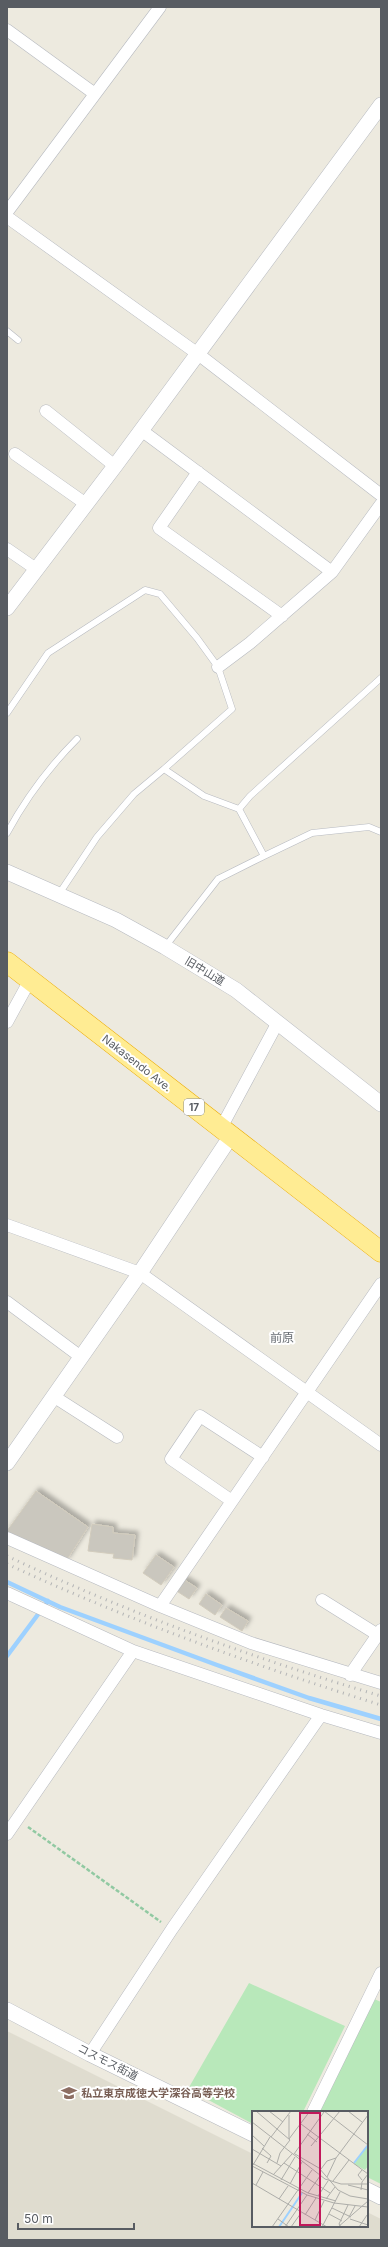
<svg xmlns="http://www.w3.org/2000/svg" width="388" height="2247" viewBox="0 0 388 2247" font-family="Inter,'Noto Sans JP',sans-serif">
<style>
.education{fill:#dfdccf}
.green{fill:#b8e8ba}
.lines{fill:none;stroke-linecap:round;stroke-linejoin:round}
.stream{stroke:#9dd1ff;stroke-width:4.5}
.building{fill:#cac7be;stroke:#d2ccbd;filter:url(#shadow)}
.service-casing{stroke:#b7bac0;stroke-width:7}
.minor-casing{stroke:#b7bac0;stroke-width:13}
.tertiary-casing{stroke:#b7bac0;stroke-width:16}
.trunk-casing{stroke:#ecaa00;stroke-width:21}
.path{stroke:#91c9a2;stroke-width:2.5;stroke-dasharray:4 2;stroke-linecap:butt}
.service{stroke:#fff;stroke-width:6}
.minor{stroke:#fff;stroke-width:12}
.tertiary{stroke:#fff;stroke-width:15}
.trunk{stroke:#ffec93;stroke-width:20}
.rail{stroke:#b3b4b5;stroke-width:3;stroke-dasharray:1 5;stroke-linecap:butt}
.labels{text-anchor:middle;stroke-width:4;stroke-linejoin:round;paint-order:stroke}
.shield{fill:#fff;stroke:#8a8d91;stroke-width:1}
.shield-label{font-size:10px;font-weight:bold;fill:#585c62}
.street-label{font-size:11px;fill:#585c62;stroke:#fff}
.education-label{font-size:11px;font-weight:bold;fill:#785e54;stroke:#fff;text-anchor:start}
.neighbourhood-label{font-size:12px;fill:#696e74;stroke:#fff}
.inset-river{fill:none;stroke:#9dd1ff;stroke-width:2}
.inset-road{fill:none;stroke:#adada9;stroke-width:1}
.view{fill:#c2185b;fill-opacity:0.15;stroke:#c2185b;stroke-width:2}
.inset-edge{fill:none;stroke:#585c62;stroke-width:2}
</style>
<defs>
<filter id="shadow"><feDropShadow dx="3.5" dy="-3.5" stdDeviation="2" flood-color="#0004"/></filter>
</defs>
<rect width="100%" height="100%" fill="#edeadf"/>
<path class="education" d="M7,2031L253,2154V2226H367V2212L381,2219V2240H7Z"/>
<path class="green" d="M249,1983L345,2026L303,2112H253V2124L188,2089Z
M372,1998L381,2002V2184L367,2177V2112H318Z"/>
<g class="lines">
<path class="stream" d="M7,1582L60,1607L217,1665L309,1698L381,1719
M7,1656L48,1601"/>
</g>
<path class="building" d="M36,1491L88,1527L66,1561L7,1534V1531Z
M92,1524L113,1527V1533L135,1535L132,1560L113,1558L114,1554L88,1551Z
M156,1555L174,1567L161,1585L143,1573Z
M183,1579L197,1588L189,1599L175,1590Z
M206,1594L222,1605L215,1615L199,1604Z
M226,1608L248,1621L242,1631L220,1617Z"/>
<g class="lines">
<defs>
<path id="service" d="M7,331L18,340
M7,713L48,653L145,590L160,594L197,638L218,667L232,709L164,769L204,796L239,809
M7,833C26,798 49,767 77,739
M264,856L312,833L369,827L381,832
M59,894L97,837L134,794L164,769
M165,947L218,879L264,856L239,809L250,796L381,678"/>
<path id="minor" d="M7,30L95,94
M7,212L160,7
M7,217L198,354L381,495
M46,411L115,466
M141,430L332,572
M15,454L86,504
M198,472L159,528L282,616
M7,549L36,569
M218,667L250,643L332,572L381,504
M7,1022L30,980
M221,1128L278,1022
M7,1225L140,1273L381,1445
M381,1284L160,1606L251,1643L381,1683
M7,1302L81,1357
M53,1396L117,1437
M232,1501L171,1459L200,1416L263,1457
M7,1538L160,1606
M7,1593L133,1651L321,1715L381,1733
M322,1600L378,1635
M350,1675L381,1630
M7,1834L133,1651
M90,2054L172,1929L321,1715
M313,2112L381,1973"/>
<path id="tertiary" d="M7,608L115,466L381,105
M7,872L116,920L165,947L236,990L381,1104
M7,1463L140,1273L231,1136
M7,2010L90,2054L253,2134
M367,2190L381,2197"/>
<path id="trunk" d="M7,962L381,1252"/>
</defs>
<use href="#service" class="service-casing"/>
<use href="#minor" class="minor-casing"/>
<use href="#tertiary" class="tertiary-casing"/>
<use href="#trunk" class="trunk-casing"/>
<path class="path" d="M28,1827L161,1922"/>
<use href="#service" class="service"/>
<use href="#minor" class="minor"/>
<use href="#tertiary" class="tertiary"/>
<use href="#trunk" class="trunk"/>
<path class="rail" d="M7,1556C128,1613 253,1658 381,1696
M7,1564C128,1620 253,1665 381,1705"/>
</g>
<defs>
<symbol id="school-bare" viewBox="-9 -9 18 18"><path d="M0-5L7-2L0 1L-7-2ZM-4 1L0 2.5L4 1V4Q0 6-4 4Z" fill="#8d6e63" stroke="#fff" stroke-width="2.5" paint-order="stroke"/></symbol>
</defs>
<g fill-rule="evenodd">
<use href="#school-bare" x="58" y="2082" width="22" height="22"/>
</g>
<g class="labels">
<rect class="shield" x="184" y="1099" width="20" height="16" rx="3"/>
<g class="shield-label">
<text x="194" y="1111">17</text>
</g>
<g class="street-label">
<text transform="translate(205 971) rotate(31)" y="4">旧中山道</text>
<text transform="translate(137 1063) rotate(38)" y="4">Nakasendo Ave.</text>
<text transform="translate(108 2062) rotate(27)" y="4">コスモス街道</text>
</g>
<g class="education-label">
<text x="81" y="2097">私立東京成徳大学深谷高等学校</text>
</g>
<g class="neighbourhood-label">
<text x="282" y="1342">前原</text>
</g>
</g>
<g transform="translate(252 2111)">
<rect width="116" height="116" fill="#edeadf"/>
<path d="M116,34V55L113,59L102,53Z" fill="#b8e8ba"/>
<path class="inset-river" d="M102,52L116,34M27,116L50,82"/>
<path class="inset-road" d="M4,0L25,18M17,0L31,11M72,0L116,34M96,0L110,11M37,4V28M0,11L73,68L89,73H116M49,13L116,63M55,23L65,31M0,24L12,35M19,26L39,0M37,28L58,0M59,35L88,0M10,37L19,45L15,52M0,38L29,55M42,43L72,1M43,43L67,57L86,79L98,85L116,88M0,52L56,82M25,52L28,42L38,29L25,18M32,52L78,82M1,54L18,26M0,55L55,84L82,92L116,96M69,58L75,50L84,47M110,59L106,64L110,69M21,64L40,43M68,65L56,82L84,90M75,66L84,47L116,4M29,69L43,46M81,70L97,49M0,72L75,116M38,73L50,51M4,74L11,61M96,74L116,79M109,79L110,71L116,63M66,85L76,70M27,88L36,75M74,88L83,76M80,97L99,106M77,103L90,110M53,104L64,87M97,106L103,95M26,108L37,116M98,108L116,114M63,109L72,90M20,116L60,59M33,116L55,84M39,116L49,102M70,116L88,81M86,116L116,90M89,116L87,113L96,94M107,116L115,104"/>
<path class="view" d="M48,2H68V114H48Z"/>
<rect width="116" height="116" class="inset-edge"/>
</g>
<rect width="388" height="2247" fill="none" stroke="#585c62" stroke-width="16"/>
<path d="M18 2223v6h116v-6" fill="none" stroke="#585c62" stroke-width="2"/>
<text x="24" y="2223" font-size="12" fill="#585c62" stroke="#ffffff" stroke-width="3" paint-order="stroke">50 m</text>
</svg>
